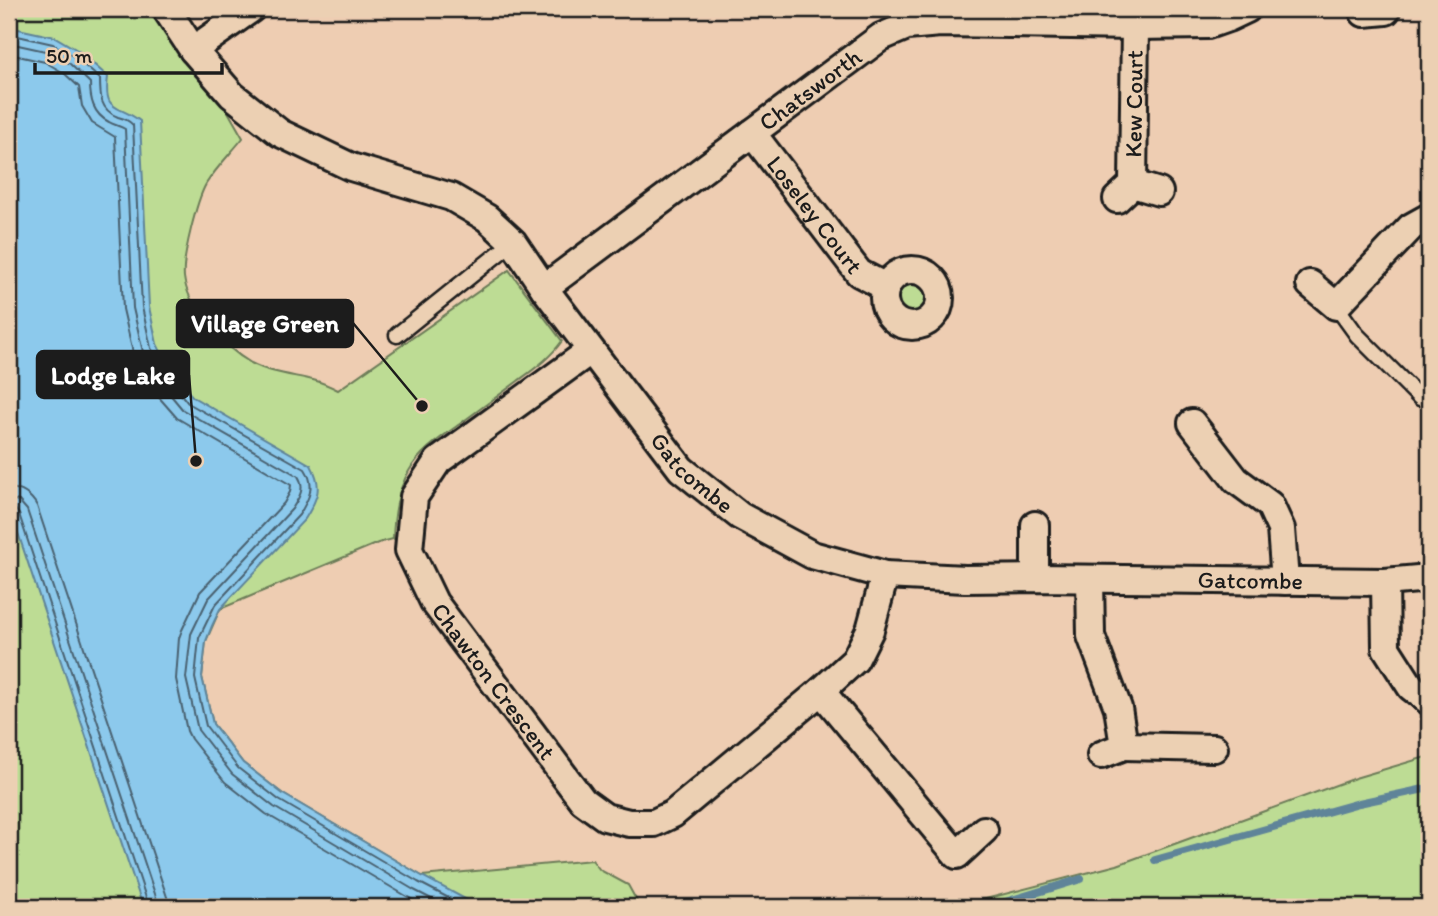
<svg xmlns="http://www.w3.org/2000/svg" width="1438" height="916" viewBox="0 0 1438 916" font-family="Itim,sans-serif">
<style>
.green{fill:#bddc94;stroke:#6c7c58;stroke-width:2}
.water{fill:#8cc9ec;stroke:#5f8499;stroke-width:2}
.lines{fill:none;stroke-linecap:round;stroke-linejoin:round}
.shore{stroke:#49616f;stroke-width:2}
.stream{stroke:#5f8499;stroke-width:8}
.lane-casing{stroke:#1c1c1c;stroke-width:19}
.street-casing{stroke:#1c1c1c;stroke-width:32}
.lane{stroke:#ecd0b3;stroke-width:14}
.street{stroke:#ecd0b3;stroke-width:26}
.labels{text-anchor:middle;stroke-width:6;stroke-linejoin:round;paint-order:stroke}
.street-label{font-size:24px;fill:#1c1c1c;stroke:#ecd0b3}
.leader{fill:none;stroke:#1c1c1c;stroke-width:2.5}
.callout-dot{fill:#1c1c1c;stroke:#ecd0b3;stroke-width:2.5}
.callout{fill:#1c1c1c;stroke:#1c1c1c;stroke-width:2.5}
.callout-label{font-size:26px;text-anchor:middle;font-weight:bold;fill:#fff}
</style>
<rect width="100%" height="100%" fill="#eecdb2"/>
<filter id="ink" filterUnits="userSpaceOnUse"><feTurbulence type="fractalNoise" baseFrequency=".0143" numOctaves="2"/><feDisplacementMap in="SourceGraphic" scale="14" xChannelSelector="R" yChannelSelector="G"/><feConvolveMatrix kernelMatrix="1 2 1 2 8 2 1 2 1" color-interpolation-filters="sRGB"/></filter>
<g filter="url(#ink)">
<path class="green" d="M9,9H166L193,50L243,138C231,153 216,168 206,184C197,200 182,258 184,277C187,307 226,349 251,363C270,373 292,375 313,380C321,382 330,386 338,390L509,270L562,341C550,358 534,369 518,381C499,395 480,409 461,423C442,437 421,450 409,471C397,492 394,515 393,539L378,543L220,609L206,641L202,677L213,724L243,763L283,794L422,876L592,860L600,870L628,885L640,907H9Z
M897 297a15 15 0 1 1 30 0a15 15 0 1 1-30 0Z
M1429,756V907H933L970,903L1117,865L1355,778Z"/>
<path class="water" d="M9,27L55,37L79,51L108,77C103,113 118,104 140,121L149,307L157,344L171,372L193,397L311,465C323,487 318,498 305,519L220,609L212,626L206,641L202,677L213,724L243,763L283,794L422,876L480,907H143L9,506Z"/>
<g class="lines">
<path class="shore" d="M9,34L53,44L75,57L100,79C100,96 100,110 118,117C125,119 128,120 133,125L142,307L151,348L166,376L188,403L305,469C316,486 309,499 299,515L215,605L199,638L195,678L206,726L238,768L279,800L418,882L466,907
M9,43L50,52L70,64L90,83C90,99 93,114 109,122C114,125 120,126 125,129L133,308L143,352L159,381L183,410L298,476C306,488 299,498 292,509L208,599L191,634L186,678L198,730L232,774L274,807L414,890L447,907
M9,54L45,62L64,73L79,87L82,106L92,123L115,137L123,309L134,357L150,387L177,418L291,485L290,492L284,503L200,592L182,630L179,638L176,679L187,731L191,739L225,782L266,814L425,907
M9,488C22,489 31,495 37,506L167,897L168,907
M9,499L19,501L27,510L157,900L158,907
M9,508L15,509L19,514L149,907"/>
<path class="stream" d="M1155,860L1359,803L1429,788
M989,907L1081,879"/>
<defs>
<path id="lane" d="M1336,306L1357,335L1420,398
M397,335L513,242"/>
<g id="street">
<path id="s1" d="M166,9L193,50L232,95L280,133L351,167L451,197L487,218L513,242L544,288L681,469L740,516L812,555L885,575L965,579L1035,578L1385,582L1429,578"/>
<path d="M1364,13L1386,11"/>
<path d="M193,50L251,9"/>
<path id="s2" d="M752,133L859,273L886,287"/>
<path d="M1133,184L1159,192"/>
<path id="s3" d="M1117,199L1133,184L1135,26"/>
<circle cx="912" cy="298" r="28"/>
<path d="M1310,284L1336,306L1411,227L1429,217"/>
<path id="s4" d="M544,288L881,37L907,26L940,23L1135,26L1208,25L1228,18L1247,9"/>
<path id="s5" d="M590,351L438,461L414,497L409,550L434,602L583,801L605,817L629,823H654L673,814L821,691L855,660L870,630L885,575"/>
<path d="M1192,423L1236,480L1270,505L1281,529L1285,581"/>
<path d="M1035,525V578"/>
<path d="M1090,579L1091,636L1118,708L1124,746L1101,755"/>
<path d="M1385,582L1386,648L1411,687L1429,701"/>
<path d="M821,691L957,855L984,830"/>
<path d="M1124,746L1214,748"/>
</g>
</defs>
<use href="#lane" class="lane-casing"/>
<use href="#street" class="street-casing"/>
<use href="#lane" class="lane"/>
<use href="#street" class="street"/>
</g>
</g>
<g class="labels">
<g class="street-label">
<text dy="8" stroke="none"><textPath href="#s4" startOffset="332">Chatsworth</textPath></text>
<text dy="8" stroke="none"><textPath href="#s3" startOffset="102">Kew Court</textPath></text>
<text dy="8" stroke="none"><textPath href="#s2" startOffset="103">Loseley Court</textPath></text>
<text dy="8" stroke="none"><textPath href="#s1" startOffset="723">Gatcombe</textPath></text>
<text dy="8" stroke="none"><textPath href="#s1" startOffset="1311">Gatcombe</textPath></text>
<text dy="8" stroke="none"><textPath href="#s5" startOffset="441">Chawton Crescent</textPath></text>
</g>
</g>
<path class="leader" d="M422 406L353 323M196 461L189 375"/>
<g class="callout-dot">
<circle cx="422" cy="406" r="7"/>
<circle cx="196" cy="461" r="7"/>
</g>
<g class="callout">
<rect x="177" y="300" width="176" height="47" rx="7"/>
<rect x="37" y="351" width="152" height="47" rx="7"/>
</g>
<g class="callout-label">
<text x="265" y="332">Village Green</text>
<text x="113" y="384">Lodge Lake</text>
</g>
<rect width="1438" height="916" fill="none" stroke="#ecd0b3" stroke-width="35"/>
<rect x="18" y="18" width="1403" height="881" fill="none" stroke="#1c1c1c" stroke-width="2.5" filter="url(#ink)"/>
<path d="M35 63v10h187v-10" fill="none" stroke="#1c1c1c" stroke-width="3.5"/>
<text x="46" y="63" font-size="21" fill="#1c1c1c" stroke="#ecd0b3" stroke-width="5" paint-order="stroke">50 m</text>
</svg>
